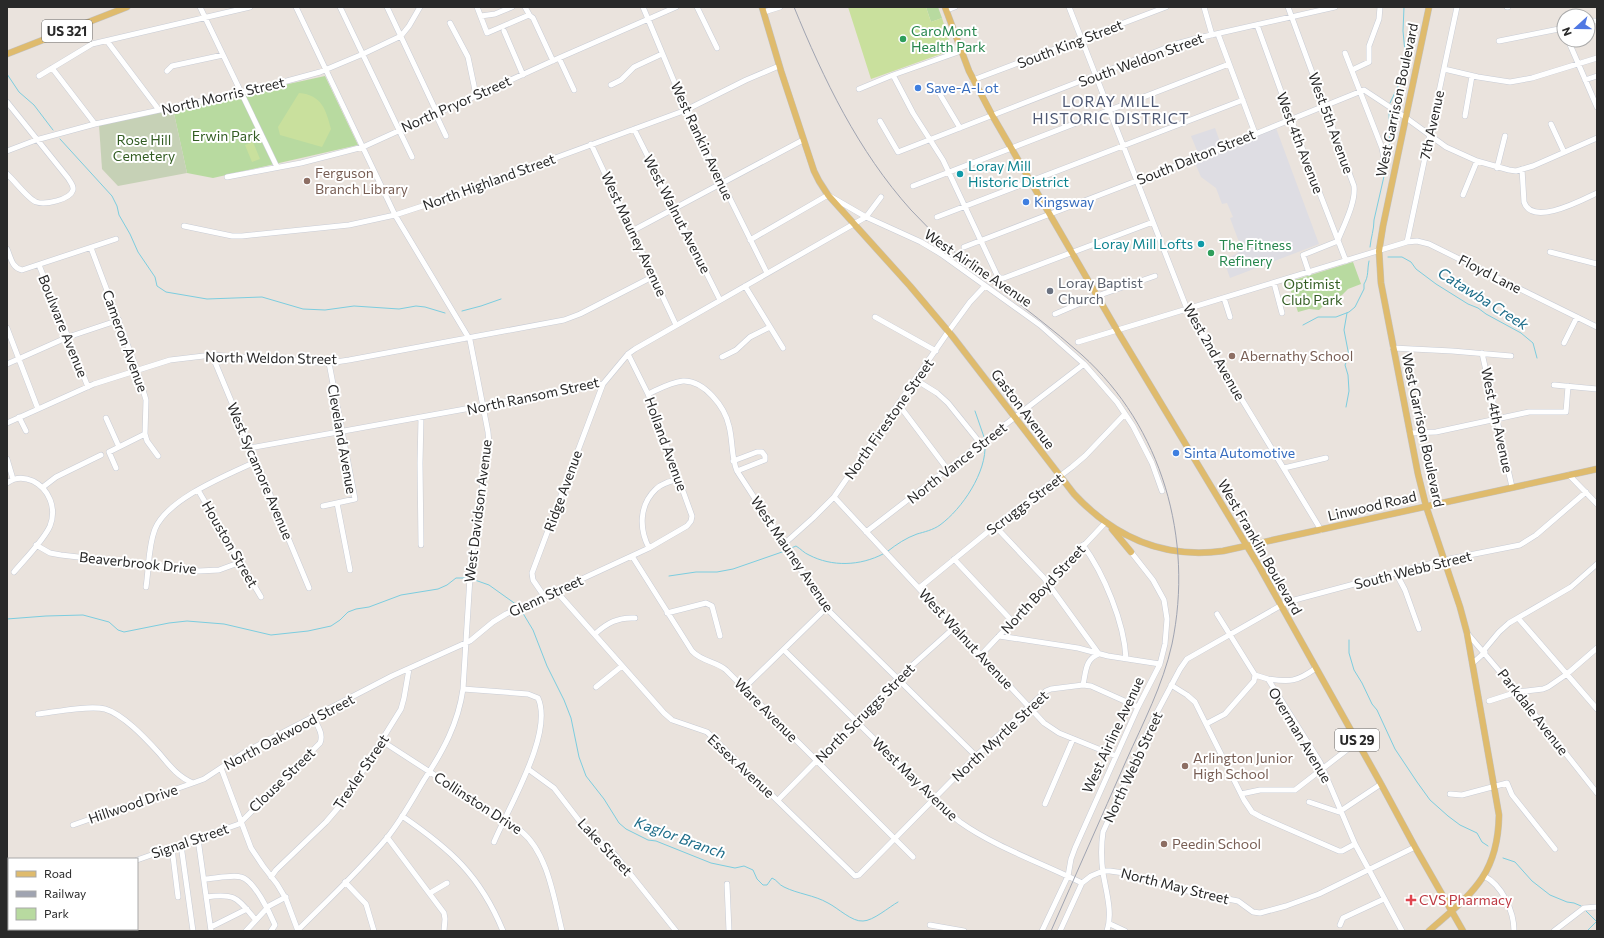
<svg xmlns="http://www.w3.org/2000/svg" width="1604" height="938" viewBox="0 0 1604 938" font-family="Commissioner,sans-serif">
<style>
.industrial{fill:#dedde3}
.green{fill:#b8daa0}
.cemetery{fill:#c6d1b6}
.pitch{fill:#c9e09d}
.lines{fill:none;stroke-linecap:round;stroke-linejoin:round}
.stream{stroke:#7ccddf;stroke-width:1}
.minor-casing{stroke:#c8ccd5;stroke-width:6}
.major-casing{stroke:#c3c3c3;stroke-width:7}
.minor{stroke:#fff;stroke-width:5}
.major{stroke:#dfbb6d;stroke-width:6}
.rail{stroke:#a0a4b1;stroke-width:1}
.leisure-dot{fill:#2e9e5b;stroke:#fff;stroke-width:1.5}
.shop-dot{fill:#3f7fe0;stroke:#fff;stroke-width:1.5}
.culture-dot{fill:#0f9aa8;stroke:#fff;stroke-width:1.5}
.education-dot{fill:#8d6e63;stroke:#fff;stroke-width:1.5}
.worship-dot{fill:#6b7280;stroke:#fff;stroke-width:1.5}
.health-dot{fill:#e0444e;stroke:#fff;stroke-width:1.5}
.labels{text-anchor:middle;stroke-width:4;stroke-linejoin:round;paint-order:stroke}
.shield{fill:#fff;stroke:#696969;stroke-width:1}
.shield-label{font-size:13px;font-weight:bold;fill:#292929}
.leisure-label{font-size:14px;fill:#27864d;stroke:#fff;text-anchor:start}
.street-label{font-size:14px;fill:#292929;stroke:#fff}
.shop-label{font-size:14px;fill:#366cbe;stroke:#fff;text-anchor:start}
.park-label{font-size:14px;fill:#335d23;stroke:#fff}
.culture-label{font-size:14px;fill:#0d838f;stroke:#fff;text-anchor:start}
.education-label{font-size:14px;fill:#785e54;stroke:#fff;text-anchor:start}
.worship-label{font-size:14px;fill:#5b616d;stroke:#fff;text-anchor:start}
.health-label{font-size:14px;fill:#be3a42;stroke:#fff;text-anchor:start}
.neighbourhood-label{font-size:15px;letter-spacing:1px;fill:#4f5974;stroke:#fff}
.water-label{font-size:15px;font-style:italic;fill:#1e6d89;stroke:#fff}
</style>
<rect width="100%" height="100%" fill="#eae3dd"/>
<path class="industrial" d="M1215,128L1223,150L1276,128L1319,244L1230,278L1224,261L1242,250L1230,218L1233,217L1227,203L1222,204L1216,188L1201,177L1192,156L1198,153L1191,136Z"/>
<path class="green" d="M926,7H938L942,18L931,22Z
M325,76L358,145L213,178L187,173L173,109Z
M1353,262L1361,284L1348,289L1342,295L1324,305L1319,310L1309,309L1298,312L1288,282Z"/>
<path class="cemetery" d="M173,109L187,173L118,186L102,169L99,125Z"/>
<path class="pitch" d="M848,7H926L931,22L942,18L952,50L871,79Z
M299,93C322,95 326,110 331,129L322,147L280,135L278,127Z
M253,142L260,159L252,162L245,145Z"/>
<g class="lines">
<path class="stream" d="M7,74L19,92L34,105L53,130
M1390,103L1401,80L1406,63L1403,31L1404,7
M60,139L112,196L117,206L119,215L130,234L138,252L155,277L157,286L166,292L207,299L262,297L303,309L325,310L354,306L399,309L416,306L425,307L445,313
M1370,247C1371,237 1374,230 1374,220L1390,150L1389,111
M1388,257H1402L1411,262L1416,269L1436,284L1468,304L1478,308L1486,314L1521,333L1533,343L1537,358
M462,311L481,306L501,299
M1303,325L1318,317H1336L1349,312L1355,307L1364,289V284C1369,276 1367,270 1369,261
M1346,407L1349,391L1348,375L1345,365L1349,356L1344,330L1347,313
M975,411L984,437
M789,549L796,546C801,549 804,553 809,555C832,567 860,566 883,554
M888,551C897,544 906,538 917,534C924,532 933,530 940,525C962,509 987,472 985,444
M669,576L696,572H717L733,569L785,551
M472,579L489,585L517,605
M521,610L533,630L547,666L564,700L571,718L579,757L586,776L604,799L619,823L626,829L648,840L656,841L711,863L735,868L744,866L753,870L757,879L763,885H767L772,878C777,880 779,885 784,887C798,894 814,895 828,903C838,908 852,922 863,921C873,921 889,907 898,902
M7,619L46,616L83,615L109,622L118,630L124,632L169,623L187,621L224,624L271,635L308,631L331,626L340,620L348,612L356,609L369,607L401,595L438,589L447,585L456,578H466
M1349,640V653L1354,670L1362,683L1372,704L1377,710L1395,749L1417,782L1430,800L1448,816L1460,825L1477,833L1482,842L1488,846
M1503,858L1515,862L1532,881L1550,895L1567,902L1574,903L1581,906
M1585,910L1597,922
M1587,931L1596,922"/>
<defs>
<path id="minor" d="M200,7L277,167
M296,7L395,215L470,340L488,432L489,444L471,561L463,689C458,724 443,751 424,780C412,800 401,821 386,839C359,871 327,901 297,931
M340,7L412,157
M387,7L437,113V117L446,136
M477,7L487,33L529,15L533,18L553,61
M525,7L530,16
M643,7L686,110L767,273
M697,7L717,48
M1069,7L1187,309L1321,530
M1204,7L1212,35
M1288,7L1354,186C1356,202 1344,225 1338,240
M1507,7H1508
M947,10L955,7
M764,12L780,7
M481,16L495,14L512,7
M1588,22L1595,21
M450,23L468,57L476,95
M1257,25L1291,119L1346,261
M504,31L523,75
M1218,34L1255,133
M1568,40L1597,107
M107,41L159,110
M1499,41L1564,28
M1345,53L1382,148L1384,159
M559,58L574,90
M52,68L95,124
M1444,69L1478,77L1510,82L1532,78L1597,58
M1352,70L1369,62V46L1379,19L1380,7
M167,71L172,66L223,55
M893,75L913,113L943,160L997,275L1000,278H1004L1153,222
M39,76L92,44L250,7
M973,80L1166,7
M1585,80L1597,76
M611,85L621,80L634,67L662,54
M859,89L893,75L961,51
M938,91L960,128
M7,102L68,178C70,182 74,185 73,190C70,200 45,205 36,202C27,198 15,181 7,174
M1465,116L1472,76
M880,121L898,152L1176,44L1198,38L1335,7
M1551,124L1564,152
M634,129L720,300
M591,144L676,325
M7,151L36,140L95,124L261,88L320,72L363,54L401,36L409,26L420,7
M1497,168L1505,136
M1522,169L1524,202C1532,227 1582,200 1597,193
M227,177L301,163L363,147L559,58L676,7
M913,186L1229,64
M1463,195L1477,161
M937,217L1243,100
M184,226L232,236H242L349,225L395,215L438,201L686,110L746,80L779,66
M632,231L803,140
M750,240L828,195L866,217L921,242L941,254L1040,325L1084,364L1117,402L1133,426L1152,463L1162,491
M1407,242L1457,7
M964,247L1191,160L1364,90L1405,117L1446,147L1477,161L1509,170L1516,171L1533,166L1597,138
M91,248L137,370L146,400L145,434L147,441L158,456
M7,249C11,258 12,268 22,270L116,239
M1550,252L1597,264
M39,265L88,387
M1309,273L1303,255L1338,241
M1274,283L1282,313
M745,286L783,348
M1224,298L1230,317
M1055,314L1097,296L1155,276
M875,317L936,351
M7,328L38,409
M1078,342L1407,242L1417,241L1429,244L1597,327
M1564,343L1577,317
M1393,348L1452,351L1511,356
M1482,353L1512,487
M212,355L309,588
M722,357L736,350L750,337L770,327
M7,364L68,337L119,320
M916,380L937,393L948,403L981,444
M1554,385L1597,389
M648,394C659,389 671,382 683,381C704,380 725,407 729,426C733,441 731,457 737,471L826,608L976,756
M899,405L948,470
M19,417L26,431
M106,418L119,447
M7,423L94,384L170,360L212,355L329,363L349,360L564,320L580,314L654,276
M1410,433L1436,432L1529,412H1566L1568,386
M250,448L603,384L628,354L635,349L866,217L881,197
M7,459L13,479
M733,461L757,452H762L765,456V460L737,471
M116,468L109,452L145,434
M1284,468L1326,458
M1569,475L1597,504
M7,483C15,477 24,477 33,481C49,489 57,508 50,526C44,540 24,560 14,572
M43,487L56,477L101,455
M198,490L261,597
M834,497L1044,723L1059,733L1116,756
M337,503L350,570
M323,506L355,499L329,363
M995,526L1044,578L1099,654C1085,659 1086,672 1083,685
M866,532L1084,364
M784,544L813,518L834,497L948,332L970,302L985,286
M36,545L50,553L61,555L199,571L219,570L241,562
M421,545L420,463L421,418
M1083,545C1104,574 1124,622 1126,658
M649,548C639,529 639,505 656,489C662,483 671,481 679,479
M632,556L692,651C702,662 716,661 726,670L913,857
M954,559L1012,621
M1396,573L1405,590L1419,629
M146,587C149,568 148,547 155,529C167,499 227,475 255,462
M919,588L995,526L1072,467L1085,456L1125,414
M556,591L664,713L672,720L707,732L855,876L859,875L976,756L1046,691L1051,689L1083,685L1091,686L1138,707
M544,596L533,580L532,573L603,384
M667,613L706,603L712,606L720,636
M1217,614L1255,675L1268,679L1320,762L1355,844L1402,931
M1518,618L1597,709
M1467,633L1517,692L1597,793
M595,634C607,623 618,617 635,618
M999,636L1078,648L1108,656L1160,664
M784,650L935,799C943,807 951,815 960,822C995,847 1042,863 1082,883
M1484,650L1499,632L1509,623L1571,587L1597,564
M981,655L1105,523
M1473,663L1485,652
M1268,679C1290,682 1297,682 1316,668
M1171,685L1187,695L1195,702L1244,800L1252,812L1261,817L1339,851H1342L1355,844
M596,687L622,666
M744,688L826,608
M463,689L528,694L538,698C554,733 508,808 494,842
M1489,701L1517,692L1543,689L1548,687L1567,674L1597,648
M38,714C55,712 89,705 105,709C123,714 146,739 159,753C169,765 178,777 193,783L204,779L245,752L313,717L392,676L470,641L493,622L506,614L649,548L687,526L691,521L692,516L648,394L628,354
M1206,724L1225,714L1254,681L1255,675
M382,741L521,831C548,853 554,899 562,931
M221,768L251,848L263,866L277,884L286,899L298,931
M528,769L554,788L581,823L616,856L676,931
M1241,794L1260,790H1295L1357,742
M1450,794L1462,795L1507,783L1512,795L1555,849
M778,800L898,678L955,627
M1309,802L1339,812L1381,784
M1045,804L1073,739
M402,816C450,849 480,875 503,931
M73,825L193,783
M387,837L444,913L445,919L444,931
M198,839L211,931
M181,845L193,931
M172,848L178,897
M137,860L239,824L320,743C324,734 317,725 313,717
M1484,876C1502,885 1514,911 1514,931
M271,877L276,870L326,822L344,801L401,709L404,698L409,669
M204,879C213,879 233,874 241,877C254,880 270,913 275,925L271,931
M345,882L366,904L374,931
M727,884L729,931
M430,893L447,883
M206,897C236,893 237,898 255,919
M1110,924L1125,931
M930,925L964,931
M1340,925L1343,918L1384,899
M211,927L247,909
M246,931L269,906L286,897
M1042,931L1068,876L1071,859L1075,848L1138,707L1160,664L1165,644L1167,619L1164,600L1153,580L1131,552
M1060,931L1082,883L1091,876L1103,871H1110L1124,873L1182,890L1238,901L1253,912L1260,913L1286,906L1319,894L1415,847
M1107,931C1113,913 1106,891 1103,873C1101,859 1101,846 1103,832L1154,718L1180,669L1187,659L1287,602L1444,560L1520,545L1536,535L1586,492
M1554,931L1584,908L1597,907"/>
<path id="major" d="M762,7L781,71L814,171L819,181L828,195L910,286L953,337L1074,494C1114,537 1164,559 1223,551L1597,469
M945,7L969,71L992,115L1121,337L1259,566L1381,784L1415,847L1463,931
M7,54L127,7
M1112,529L1131,552
M1429,931C1471,894 1498,876 1499,815L1467,633L1460,607L1426,506L1418,474L1381,283L1379,251L1383,226L1429,7"/>
</defs>
<use href="#minor" class="minor-casing"/>
<use href="#major" class="major-casing"/>
<use href="#minor" class="minor"/>
<use href="#major" class="major"/>
<path class="rail" d="M794,7C824,80 858,151 911,210C961,265 1026,305 1082,355C1162,427 1194,539 1172,644C1163,685 1143,723 1126,761C1101,818 1076,874 1051,931"/>
</g>
<g class="leisure-dot">
<circle cx="903" cy="39" r="4"/>
<circle cx="1211" cy="253" r="4"/>
</g>
<g class="shop-dot">
<circle cx="918" cy="88" r="4"/>
<circle cx="1026" cy="202" r="4"/>
<circle cx="1176" cy="453" r="4"/>
</g>
<g class="culture-dot">
<circle cx="960" cy="174" r="4"/>
<circle cx="1201" cy="244" r="4"/>
</g>
<g class="education-dot">
<circle cx="307" cy="181" r="4"/>
<circle cx="1232" cy="356" r="4"/>
<circle cx="1185" cy="766" r="4"/>
<circle cx="1164" cy="844" r="4"/>
</g>
<circle class="worship-dot" cx="1050" cy="291" r="4"/>
<path class="health-dot" d="M1409 894h4v4h4v4h-4v4h-4v-4h-4v-4h4z"/>
<g class="labels">
<g class="shield">
<rect x="42" y="20" width="50" height="22" rx="3"/>
<rect x="1335" y="729" width="44" height="22" rx="3"/>
</g>
<g class="shield-label">
<text x="67" y="36">US 321</text>
<text x="1357" y="745">US 29</text>
</g>
<g class="leisure-label">
<text x="911" y="36">CaroMont<tspan x="911" dy="16">Health Park</tspan></text>
<text x="1219" y="250">The Fitness<tspan x="1219" dy="16">Refinery</tspan></text>
</g>
<g class="street-label">
<text transform="translate(1070 44) rotate(-21)" y="5">South King Street</text>
<text transform="translate(1141 60) rotate(-20)" y="5">South Weldon Street</text>
<text transform="translate(223 96) rotate(-13)" y="5">North Morris Street</text>
<text transform="translate(1397 100) rotate(-78)" y="5">West Garrison Boulevard</text>
<text transform="translate(456 104) rotate(-24)" y="5">North Pryor Street</text>
<text transform="translate(1331 123) rotate(70)" y="5">West 5th Avenue</text>
<text transform="translate(1432 125) rotate(-78)" y="5">7th Avenue</text>
<text transform="translate(702 141) rotate(65)" y="5">West Rankin Avenue</text>
<text transform="translate(1300 143) rotate(69)" y="5">West 4th Avenue</text>
<text transform="translate(1196 157) rotate(-22)" y="5">South Dalton Street</text>
<text transform="translate(489 182) rotate(-20)" y="5">North Highland Street</text>
<text transform="translate(677 214) rotate(63)" y="5">West Walnut Avenue</text>
<text transform="translate(634 234) rotate(65)" y="5">West Mauney Avenue</text>
<text transform="translate(978 268) rotate(34)" y="5">West Airline Avenue</text>
<text transform="translate(1490 274) rotate(27)" y="5">Floyd Lane</text>
<text transform="translate(63 326) rotate(68)" y="5">Boulware Avenue</text>
<text transform="translate(125 341) rotate(70)" y="5">Cameron Avenue</text>
<text transform="translate(1214 352) rotate(60)" y="5">West 2nd Avenue</text>
<text transform="translate(271 358) rotate(1)" y="5">North Weldon Street</text>
<text transform="translate(533 396) rotate(-12)" y="5">North Ransom Street</text>
<text transform="translate(1023 409) rotate(53)" y="5">Gaston Avenue</text>
<text transform="translate(889 419) rotate(-55)" y="5">North Firestone Street</text>
<text transform="translate(1497 420) rotate(78)" y="5">West 4th Avenue</text>
<text transform="translate(1423 430) rotate(78)" y="5">West Garrison Boulevard</text>
<text transform="translate(342 439) rotate(80)" y="5">Cleveland Avenue</text>
<text transform="translate(666 444) rotate(70)" y="5">Holland Avenue</text>
<text transform="translate(957 463) rotate(-38)" y="5">North Vance Street</text>
<text transform="translate(260 471) rotate(67)" y="5">West Sycamore Avenue</text>
<text transform="translate(563 491) rotate(-70)" y="5">Ridge Avenue</text>
<text transform="translate(1025 504) rotate(-37)" y="5">Scruggs Street</text>
<text transform="translate(1372 506) rotate(-13)" y="5">Linwood Road</text>
<text transform="translate(478 511) rotate(-83)" y="5">West Davidson Avenue</text>
<text transform="translate(230 544) rotate(60)" y="5">Houston Street</text>
<text transform="translate(1260 547) rotate(60)" y="5">West Franklin Boulevard</text>
<text transform="translate(792 554) rotate(56)" y="5">West Mauney Avenue</text>
<text transform="translate(138 563) rotate(6)" y="5">Beaverbrook Drive</text>
<text transform="translate(1413 570) rotate(-14)" y="5">South Webb Street</text>
<text transform="translate(1043 589) rotate(-47)" y="5">North Boyd Street</text>
<text transform="translate(546 596) rotate(-25)" y="5">Glenn Street</text>
<text transform="translate(966 639) rotate(47)" y="5">West Walnut Avenue</text>
<text transform="translate(766 710) rotate(45)" y="5">Ware Avenue</text>
<text transform="translate(1533 712) rotate(52)" y="5">Parkdale Avenue</text>
<text transform="translate(865 713) rotate(-45)" y="5">North Scruggs Street</text>
<text transform="translate(289 732) rotate(-28)" y="5">North Oakwood Street</text>
<text transform="translate(1113 735) rotate(-65)" y="5">West Airline Avenue</text>
<text transform="translate(1300 735) rotate(59)" y="5">Overman Avenue</text>
<text transform="translate(1000 736) rotate(-43)" y="5">North Myrtle Street</text>
<text transform="translate(741 766) rotate(43)" y="5">Essex Avenue</text>
<text transform="translate(1133 767) rotate(-65)" y="5">North Webb Street</text>
<text transform="translate(361 772) rotate(-56)" y="5">Trexler Street</text>
<text transform="translate(915 779) rotate(44)" y="5">West May Avenue</text>
<text transform="translate(282 780) rotate(-44)" y="5">Clouse Street</text>
<text transform="translate(478 803) rotate(33)" y="5">Collinston Drive</text>
<text transform="translate(133 804) rotate(-19)" y="5">Hillwood Drive</text>
<text transform="translate(190 841) rotate(-19)" y="5">Signal Street</text>
<text transform="translate(605 847) rotate(47)" y="5">Lake Street</text>
<text transform="translate(1175 886) rotate(14)" y="5">North May Street</text>
</g>
<g class="shop-label">
<text x="926" y="93">Save-A-Lot</text>
<text x="1034" y="207">Kingsway</text>
<text x="1184" y="458">Sinta Automotive</text>
</g>
<g class="park-label">
<text x="226" y="141">Erwin Park</text>
<text x="144" y="145">Rose Hill<tspan x="144" dy="16">Cemetery</tspan></text>
<text x="1312" y="289">Optimist<tspan x="1312" dy="16">Club Park</tspan></text>
</g>
<g class="culture-label">
<text x="968" y="171">Loray Mill<tspan x="968" dy="16">Historic District</tspan></text>
<text x="1193" y="249" text-anchor="end">Loray Mill Lofts</text>
</g>
<g class="education-label">
<text x="315" y="178">Ferguson<tspan x="315" dy="16">Branch Library</tspan></text>
<text x="1240" y="361">Abernathy School</text>
<text x="1193" y="763">Arlington Junior<tspan x="1193" dy="16">High School</tspan></text>
<text x="1172" y="849">Peedin School</text>
</g>
<g class="worship-label">
<text x="1058" y="288">Loray Baptist<tspan x="1058" dy="16">Church</tspan></text>
</g>
<g class="health-label">
<text x="1419" y="905">CVS Pharmacy</text>
</g>
<g class="neighbourhood-label">
<text x="1111" y="107">LORAY MILL<tspan x="1111" dy="17">HISTORIC DISTRICT</tspan></text>
</g>
<g class="water-label">
<text transform="translate(1483 299) rotate(32)" y="5">Catawba Creek</text>
<text transform="translate(680 838) rotate(20)" y="5">Kaglor Branch</text>
</g>
</g>
<rect width="1604" height="938" fill="none" stroke="#292929" stroke-width="16"/>
<rect x="8" y="858" width="130" height="72" fill="#ffffff" stroke="#a9a9a9"/>
<rect x="16" y="871" width="20" height="6" fill="#dfbb6d" stroke="#a9a9a9"/>
<text x="44" y="878" font-size="12" fill="#292929">Road</text>
<rect x="16" y="891" width="20" height="6" fill="#a0a4b1" stroke="#a9a9a9"/>
<text x="44" y="898" font-size="12" fill="#292929">Railway</text>
<rect x="16" y="908" width="20" height="12" fill="#b8daa0" stroke="#a9a9a9"/>
<text x="44" y="918" font-size="12" fill="#292929">Park</text>
<g transform="translate(1576 28) rotate(249)"><circle r="19" fill="#ffffff" stroke="#a9a9a9"/>
<path d="M0-3L7 15L0 10L-7 15Z" fill="#5078e3"/>
<text y="-6" font-size="11" font-weight="bold" text-anchor="middle" fill="#292929">N</text>
</g>
</svg>
